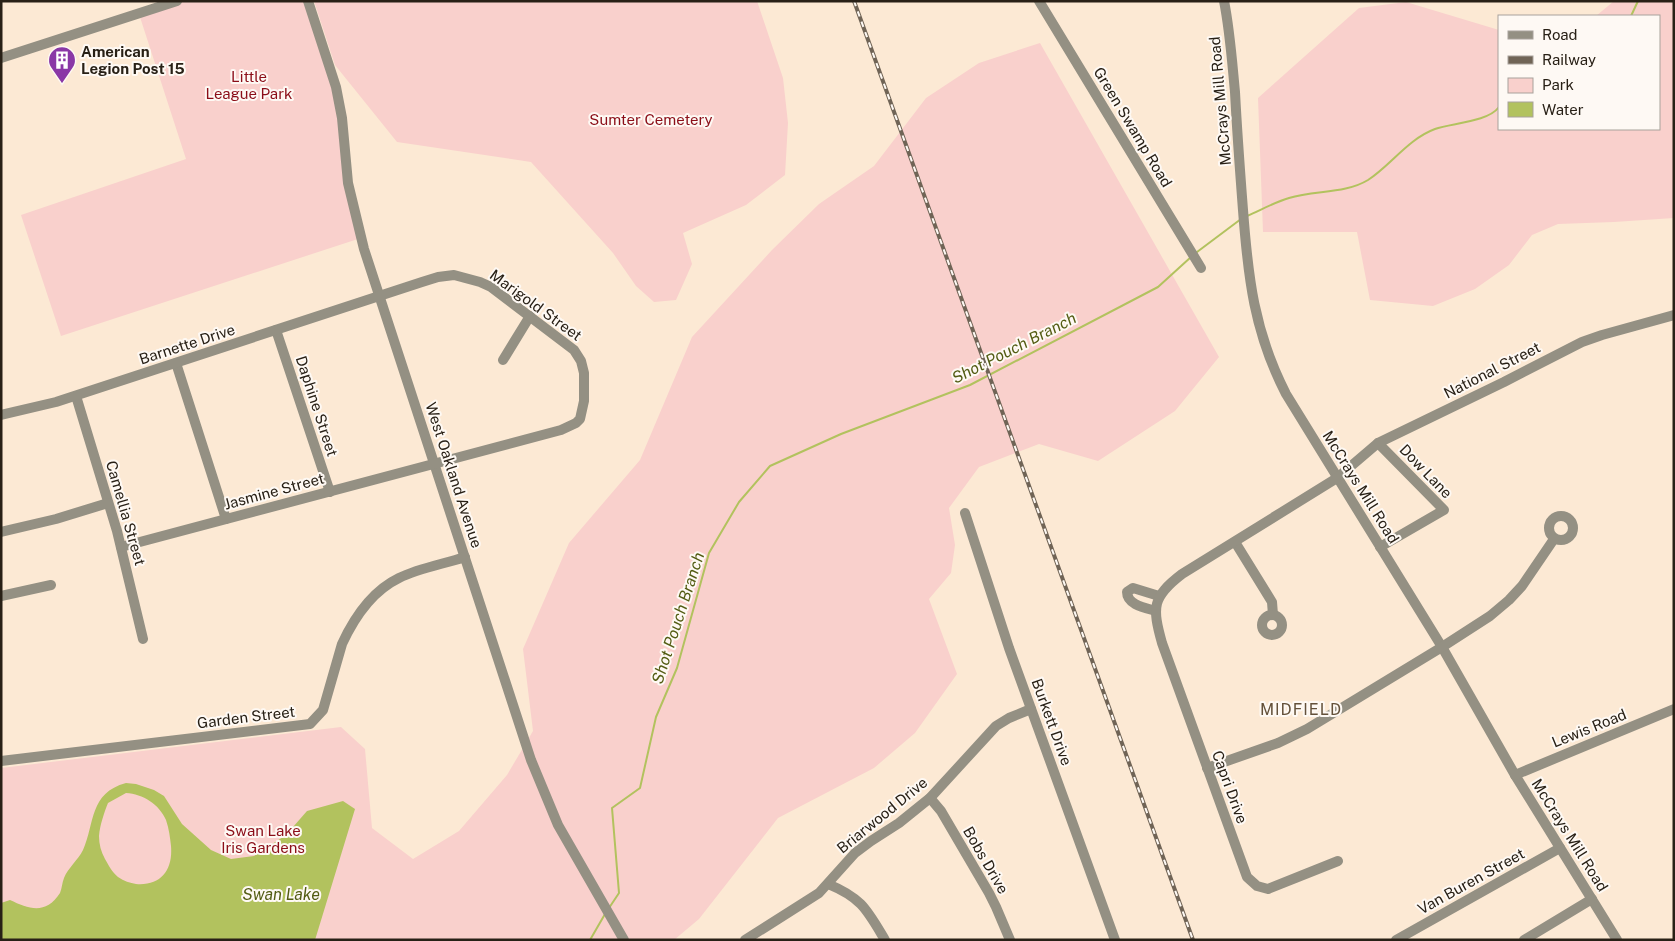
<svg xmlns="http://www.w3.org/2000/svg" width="1675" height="941" font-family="'Public Sans',sans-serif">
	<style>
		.green { fill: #f9d0cc }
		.water { fill: #b2c25e; fill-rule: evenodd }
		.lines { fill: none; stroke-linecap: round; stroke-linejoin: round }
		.stream { stroke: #b2c25e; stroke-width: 2 }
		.minor { stroke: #949083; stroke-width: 10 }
		.rail-casing { stroke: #706456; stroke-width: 4 }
		.rail { stroke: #fef9f4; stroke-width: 2; stroke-dasharray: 5.5; stroke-linecap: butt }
		.labels { text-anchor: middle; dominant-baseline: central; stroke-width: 4; stroke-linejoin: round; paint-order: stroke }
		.poi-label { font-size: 15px; font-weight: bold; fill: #282016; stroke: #fef9f4; text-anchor: start }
		.park-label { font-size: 15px; fill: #8b0e18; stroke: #fef9f4 }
		.street-label { font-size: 15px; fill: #282016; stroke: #fef9f4 }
		.water-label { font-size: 16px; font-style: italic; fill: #535c13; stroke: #fef9f4 }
		.neighbourhood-label { font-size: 16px; letter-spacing: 1px; fill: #64513a; stroke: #fef9f4 }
	</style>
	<rect width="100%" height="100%" fill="#fce9d4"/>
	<g class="green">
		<polygon points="177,1 308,1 328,61 361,238 61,336 21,215 186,159 139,14"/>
		<polygon points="314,1 757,1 783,78 788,123 785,175 746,205 683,233 692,264 676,300 654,302 636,286 613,253 531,162 397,142 335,65"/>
		<polygon points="1614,1 1674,1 1674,218 1614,222 1558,224 1532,235 1509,265 1475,289 1433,306 1370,300 1357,232 1263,232 1258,98 1359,8 1406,2 1499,30 1499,129 1659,129 1659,16 1596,16"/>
		<polygon points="1040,43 1219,357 1175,411 1098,461 1039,444 979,467 949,508 955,545 951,573 929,599 957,674 915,733 874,768 778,818 699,919 674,940 1,940 1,768 341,727 365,749 372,828 413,859 459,831 507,775 533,731 523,649 569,543 640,460 692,337 772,250 819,204 874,166 926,98 979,63"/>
	</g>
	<path class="water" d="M126,783L136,784L154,790L164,796L182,824L211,850L231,859L254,856L286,835L307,811L343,801L355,809L315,940H1V903L10,900C29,909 46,915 60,893C62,888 62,883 64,878C68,868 78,860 83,850C95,823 89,793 126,783ZM126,793C143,794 159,804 166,820C169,829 170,837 171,846C173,870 161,886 136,884C130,883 124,881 118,877C112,872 109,866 105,859C101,852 99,844 99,836C100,825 104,813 108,803Z"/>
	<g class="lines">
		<g class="stream">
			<polyline points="1631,16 1638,1"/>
			<path d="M1247,216C1261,210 1275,202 1289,198C1315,190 1345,194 1368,180C1391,165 1408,139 1435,129C1452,123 1488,122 1499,107"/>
			<polyline points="1197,252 1241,219"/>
			<polyline points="609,908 619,893 612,808 640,788 656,717 677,668 709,553 739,502 770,466 841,434 970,385 1158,287 1191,257"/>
			<polyline points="590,940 605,914"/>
		</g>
		<g class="minor">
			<polyline points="308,1 336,87 342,118 348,183 364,249 531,760 558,825 624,940"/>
			<polyline points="1039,1 1201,268"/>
			<path d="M1224,1C1230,31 1232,61 1235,92C1237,131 1240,171 1243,210C1248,277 1254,332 1286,394L1442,647L1515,775L1617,940"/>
			<polyline points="1,58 177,1"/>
			<polyline points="276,330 330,492"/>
			<polyline points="503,360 530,316"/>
			<polyline points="176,363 226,519"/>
			<polyline points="76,396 117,531 143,639"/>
			<polyline points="1,415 56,402 422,282 438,277 454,275 480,282 491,287 574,350 581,361 584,373 584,401 580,419 576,423 561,430 121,547"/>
			<polyline points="1378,443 1444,510 1380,547"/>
			<polyline points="965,513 1009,648 1115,940"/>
			<circle cx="1561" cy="528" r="12"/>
			<polyline points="1,532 56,519 108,503"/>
			<polyline points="1235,542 1272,602 1273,615"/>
			<polyline points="1,596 51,585"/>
			<path d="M1156,611C1146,608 1127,605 1127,592L1133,588L1159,596"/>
			<circle cx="1272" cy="625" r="10"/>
			<path d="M1,761L310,724L323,710L342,644C354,618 372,591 399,578C419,568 444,564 465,557"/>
			<polyline points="1207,768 1278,743 1307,729 1442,647 1490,616 1509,600 1522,586 1554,539"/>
			<polyline points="1515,775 1674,709"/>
			<polyline points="930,798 941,811 989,893 996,907 1010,940"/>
			<path d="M1338,861L1268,889L1257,886L1247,877L1162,643C1152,607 1152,597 1182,574L1337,478L1378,443L1504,382L1582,342L1602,335L1674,315"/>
			<path d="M828,884C862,898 867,910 885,940"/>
			<polyline points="745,940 819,893 855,853 871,841 899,823 930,798 996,726 1009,718 1031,709"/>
			<polyline points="1396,940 1560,848"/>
			<polyline points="1524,940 1592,899"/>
		</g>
		<g class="rail-casing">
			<polyline id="rail" points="854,1 1193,940"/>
		</g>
		<use href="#rail" class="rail"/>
	</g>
	<defs>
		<g id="building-pin" transform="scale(1.4375)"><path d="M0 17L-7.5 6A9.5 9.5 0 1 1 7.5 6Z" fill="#8a37a6" stroke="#fef9f4"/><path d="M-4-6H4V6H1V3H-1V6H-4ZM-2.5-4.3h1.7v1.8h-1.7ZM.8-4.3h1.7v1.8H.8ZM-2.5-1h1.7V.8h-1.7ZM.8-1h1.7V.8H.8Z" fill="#fff"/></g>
	</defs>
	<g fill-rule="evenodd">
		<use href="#building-pin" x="62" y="60"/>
	</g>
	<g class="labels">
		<g class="poi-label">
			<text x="81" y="51">American<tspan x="81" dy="17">Legion Post 15</tspan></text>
		</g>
		<g class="park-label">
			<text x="249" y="76">Little<tspan x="249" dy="17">League Park</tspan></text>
			<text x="651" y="119">Sumter Cemetery</text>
			<text x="263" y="830">Swan Lake<tspan x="263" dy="17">Iris Gardens</tspan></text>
		</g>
		<g class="street-label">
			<text transform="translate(1220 101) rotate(-95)">McCrays Mill Road</text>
			<text transform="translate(1133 127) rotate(59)">Green Swamp Road</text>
			<text transform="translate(536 305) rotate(36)">Marigold Street</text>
			<text transform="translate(187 344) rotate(-18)">Barnette Drive</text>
			<text transform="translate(1492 370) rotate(-27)">National Street</text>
			<text transform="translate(317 406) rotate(72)">Daphine Street</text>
			<text transform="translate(1426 471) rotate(46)">Dow Lane</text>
			<text transform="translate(454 475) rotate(72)">West Oakland Avenue</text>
			<text transform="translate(1361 487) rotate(58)">McCrays Mill Road</text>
			<text transform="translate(274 491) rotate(-15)">Jasmine Street</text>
			<text transform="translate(126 513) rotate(74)">Camellia Street</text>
			<text transform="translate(246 717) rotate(-7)">Garden Street</text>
			<text transform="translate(1052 722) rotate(70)">Burkett Drive</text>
			<text transform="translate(1589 728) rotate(-22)">Lewis Road</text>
			<text transform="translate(1230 787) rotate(70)">Capri Drive</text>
			<text transform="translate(882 815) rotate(-39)">Briarwood Drive</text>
			<text transform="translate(1570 835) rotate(58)">McCrays Mill Road</text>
			<text transform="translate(986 860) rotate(60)">Bobs Drive</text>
			<text transform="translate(1471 881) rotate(-29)">Van Buren Street</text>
		</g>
		<g class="water-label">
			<text transform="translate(1014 348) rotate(-27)">Shot Pouch Branch</text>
			<text transform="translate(678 618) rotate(-72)">Shot Pouch Branch</text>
			<text x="281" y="894">Swan Lake</text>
		</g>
		<g class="neighbourhood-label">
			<text x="1301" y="709">MIDFIELD</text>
		</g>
	</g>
	<rect width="1675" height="941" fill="none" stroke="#282016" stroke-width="5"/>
	<rect x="1498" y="15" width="162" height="115" fill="#fef9f4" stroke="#a8a29b"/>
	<rect x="1508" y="31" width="25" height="8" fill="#949083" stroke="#a8a29b"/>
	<text x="1542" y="40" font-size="15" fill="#282016">Road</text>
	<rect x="1508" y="56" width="25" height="8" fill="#706456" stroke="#a8a29b"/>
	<text x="1542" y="65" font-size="15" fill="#282016">Railway</text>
	<rect x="1508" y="78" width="25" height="15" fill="#f9d0cc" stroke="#a8a29b"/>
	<text x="1542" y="90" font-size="15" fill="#282016">Park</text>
	<rect x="1508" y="102" width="25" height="15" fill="#b2c25e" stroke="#a8a29b"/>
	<text x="1542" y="115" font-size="15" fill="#282016">Water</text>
</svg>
